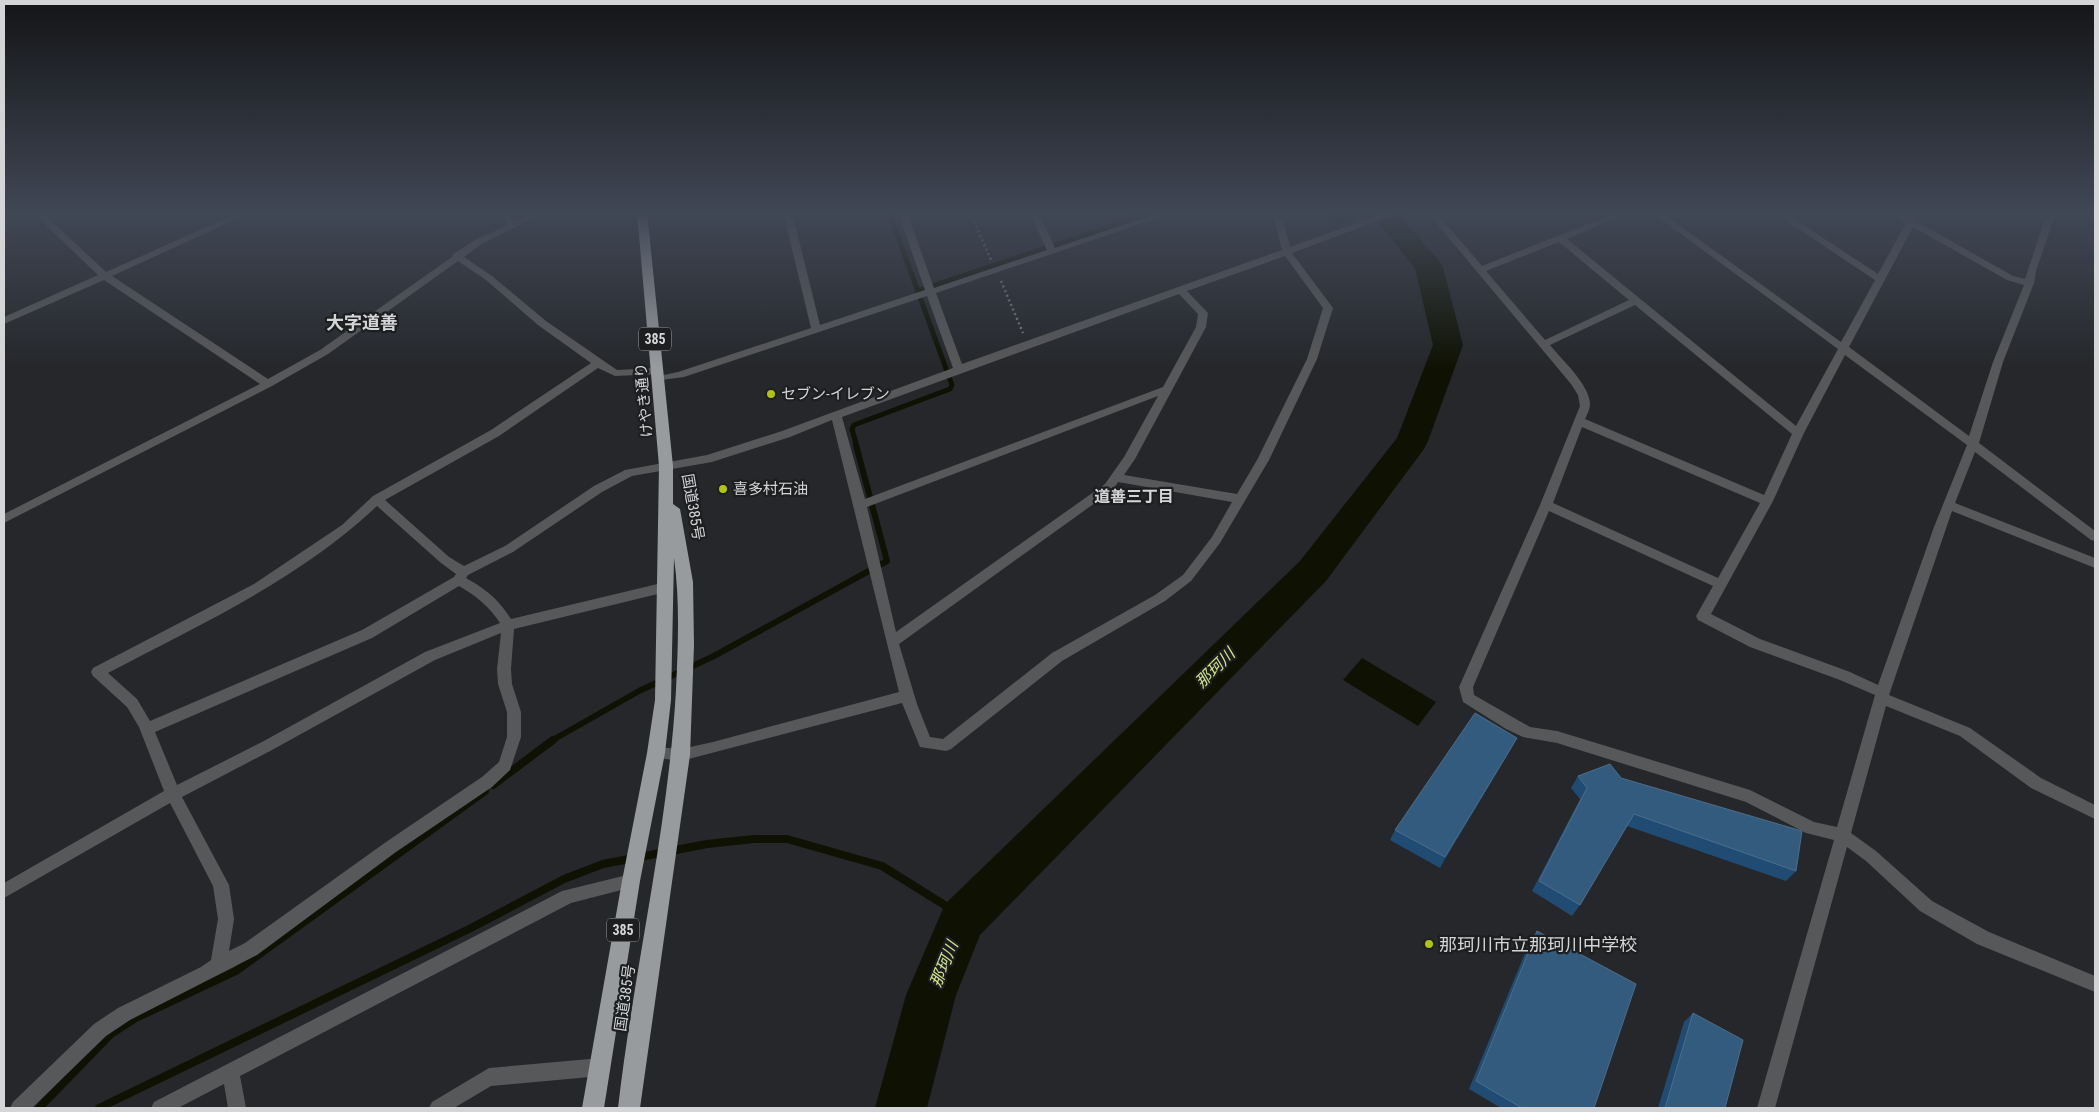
<svg xmlns="http://www.w3.org/2000/svg" width="2099" height="1112" font-family="'Roboto Condensed','Noto Sans JP',sans-serif">
	<style>
		.water { fill: #0f1202 }
		.lines { fill: none; stroke-linecap: round; stroke-linejoin: round }
		.stream-far2 { stroke: #0f1202; stroke-width: 5 }
		.stream-far1 { stroke: #0f1202; stroke-width: 6 }
		.stream { stroke: #0f1202; stroke-width: 8 }
		.river { fill: #0f1202; fill-rule: evenodd }
		.path { stroke: #797a7d; stroke-width: 2.5; stroke-dasharray: 2 3; stroke-linecap: butt }
		.minor { fill: #575859; fill-rule: evenodd }
		.highway { fill: #989b9e; fill-rule: evenodd }
		.wall { fill: #204c73 }
		.shaded-wall { fill: #1a3752 }
		.building { fill: #335b7e; stroke: #4c6e8c }
		.poi-dot { fill: #aec50a; stroke: #1c1e20; stroke-width: 2 }
		.labels { text-anchor: middle; dominant-baseline: central; stroke-width: 4.5; stroke-linejoin: round; paint-order: stroke }
		.shield { fill: #1c1e20; stroke: #9d9ea0; stroke-width: 1 }
		.shield-label { font-size: 14px; font-weight: bold; fill: #d4d5d7 }
		.poi-label { font-size: 15px; fill: #d4d5d7; stroke: #1c1e20; text-anchor: start }
		.street-label { font-size: 15px; fill: #d4d5d7; stroke: #1c1e20 }
		.neighbourhood-label { font-size: 16px; font-weight: bold; fill: #d4d5d7; stroke: #1c1e20 }
		.water-label { font-size: 16px; font-style: italic; fill: #d4e68a; stroke: #1c1e20 }
		.quarter-label { font-size: 18px; font-weight: bold; fill: #d4d5d7; stroke: #1c1e20 }
		.near-poi-label { font-size: 18px; fill: #d4d5d7; stroke: #1c1e20; text-anchor: start }
	</style>
	<rect width="100%" height="100%" fill="#25272a"/>
	<g class="water">
		<polygon points="1328,212 1372,212 1338,225"/>
		<polygon points="1362,658 1436,702 1418,726 1343,680"/>
	</g>
	<g class="lines">
		<g class="stream-far2">
			<polyline points="917,291 1154,212"/>
			<polyline points="857,447 852,429 854,425 950,389 952,385 889,212"/>
		</g>
		<polyline class="stream-far1" points="551,741 639,691 714,656 887,561 856,445"/>
		<g class="stream">
			<polyline points="493,785 553,740"/>
			<polyline points="39,1108 111,1034 136,1018 236,971 485,791"/>
			<polyline points="99,1108 471,928 564,879 603,864 707,844 754,839 787,839 882,866 943,904 962,920"/>
		</g>
		<polygon class="river" points="1370,212 1397,212 1439,261 1443,267 1463,345 1428,441 1424,449 1326,581 980,935 956,995 927,1108 875,1108 906,995 945,904 1300,561 1397,438 1433,345 1415,268"/>
		<g class="path">
			<polyline points="970,212 991,260"/>
			<polyline points="1001,281 1023,333"/>
		</g>
		<g class="minor">
			<path d="M32,212H42L106,272L240,212H252L112,276L268,379L320,350L452,257L453,254L477,239L508,225L497,212H506L515,221L534,212H546L483,243L464,257L492,276L546,321L617,370L658,368L663,371L658,374L615,376L598,368L499,436L385,500L449,557L464,566L505,546L594,486L625,470L707,455L782,431L953,368L927,296L684,377L654,381L653,379L654,377L678,372L811,328L783,212H792L820,325L925,290L898,212H907L934,288L1047,250L1029,212H1038L1055,248L1162,212H1176L936,293L962,364L1282,250L1272,212H1281L1290,247L1387,212H1401L1292,253L1333,308L1317,359L1269,460L1220,543L1191,581L1165,601L1062,661L951,749L946,751L920,747L902,703L681,761L651,757L649,753L651,749L656,747L681,749L713,742L899,692L832,420L790,437L712,462L632,476L602,492L513,552L468,575L466,578C487,590 498,599 511,619L666,582L671,584L672,587L671,590L666,592L514,629L511,669L512,684L521,712V737L510,770L492,787L396,852L257,955L130,1020L106,1036L32,1108H10L13,1102L94,1024L118,1008L201,967L211,960L218,919L213,886L170,803L4,898V883L164,791L139,727L127,707L93,676L91,672L93,668L254,584L342,525L373,496L491,430L591,363L538,325L486,280L458,261L328,354L272,386L4,523V514L260,384L104,280L4,324V317L98,275ZM1285,256L1323,308L1307,359L1257,460L1237,494L1124,475L1135,459L1206,327L1208,313L1187,291ZM1179,294L1198,314L1196,327L1163,387L865,499L842,417ZM1158,396L1124,457L1105,484L896,632L867,507ZM1118,482L1232,502L1212,537L1183,575L1155,595L1052,653L943,739L930,737L917,704L899,644L1113,490ZM377,506L441,563L456,574L454,577L362,630L150,721L137,699L108,673C201,624 300,579 377,506ZM459,586C476,596 489,606 500,623L425,652L262,742L177,785L155,732L372,638ZM501,633L497,669L498,684L507,712V737L499,762L482,777L386,842L245,943L229,951L234,919L229,885L182,797L272,750L435,660Z"/>
			<path d="M1427,212H1436L1482,266L1618,212H1631L1567,239L1796,426L1838,349L1651,212H1661L1841,342L1875,280L1773,212H1784L1878,274L1906,223L1889,212H1900L1909,217L1911,212H1920L1916,221L2013,276L2025,279L2047,212H2056L2036,271L2034,283L2003,362L1979,443L2095,531V541L2091,540L1975,452L1955,503L2095,558V568L1952,511L1889,695L1970,728L2041,778L2095,805V819L2031,788L1960,736L1886,706L1851,833L1876,851L1932,901L1989,932L2095,976V992L1977,944L1920,911L1866,861L1847,847L1775,1108H1757L1834,840L1806,833L1746,802L1557,743L1523,737L1506,729L1463,702L1459,687L1540,505L1580,406L1578,395L1571,384ZM1913,227L2007,280L2024,285L1993,362L1969,436L1849,347ZM1559,242L1629,300L1545,340L1486,271ZM1635,305L1792,434L1764,495L1585,419C1587,415 1590,409 1590,404C1590,385 1562,360 1550,345ZM1845,355L1967,445L1934,527L1878,685L1850,672L1760,639L1711,614L1773,501L1804,433ZM1582,427L1760,503L1718,578L1553,503ZM1549,511L1713,586L1696,616L1698,620L1750,647L1840,680L1875,695L1837,827L1814,822L1750,790L1557,731L1530,727L1474,695L1473,687Z"/>
			<polygon points="631,874 637,876 639,881 637,886 571,903 240,1076 246,1108 228,1108 224,1084 178,1108 151,1108 154,1102 562,891"/>
			<polygon points="601,1058 607,1061 610,1067 607,1073 601,1076 491,1086 454,1108 429,1108 432,1102 489,1068"/>
		</g>
		<path class="highway" d="M637,212H647L673,466V504L680,509L693,582L694,645L690,755L640,1108H618C634,968 668,830 676,690C678,646 680,601 674,558L671,700L665,753L640,881L604,1108H582L622,881L647,753L655,700L659,466Z"/>
	</g>
	<g class="wall">
		<polygon points="1511,749 1440,868 1390,840 1395,830"/>
		<polygon points="1578,776 1621,778 1796,871 1786,881 1627,826 1580,905 1572,916 1532,891 1580,799 1571,788"/>
		<polygon points="1537,931 1594,1108 1501,1108 1469,1089 1530,941"/>
		<polygon points="1693,1013 1725,1108 1658,1108 1684,1022"/>
	</g>
	<polygon class="shaded-wall" points="1517,738 1511,749 1440,868 1445,857"/>
	<g class="building">
		<polygon points="1475,713 1517,738 1445,857 1395,830"/>
		<polygon points="1610,764 1621,778 1802,831 1796,871 1634,814 1580,905 1539,881 1587,788 1578,776"/>
		<polygon points="1537,931 1636,984 1594,1108 1522,1108 1476,1081"/>
		<polygon points="1693,1013 1743,1040 1725,1108 1665,1108"/>
	</g>
	<linearGradient id="sky" x2="0" y2="1"><stop stop-color="#141517"/><stop offset="0.58" stop-color="#404755"/><stop offset="1" stop-color="#404755" stop-opacity="0"/></linearGradient>
	<rect width="2099" height="368" fill="url(#sky)"/>
	<g class="poi-dot">
		<circle cx="771" cy="394" r="5"/>
		<circle cx="723" cy="489" r="5"/>
		<circle cx="1429" cy="944" r="5"/>
	</g>
	<g class="labels">
		<g class="shield">
			<rect x="639" y="327.5" width="32" height="23" rx="4"/>
			<rect x="607" y="918.5" width="32" height="23" rx="4"/>
		</g>
		<g class="shield-label">
			<text x="655" y="339">385</text>
			<text x="623" y="930">385</text>
		</g>
		<g class="poi-label">
			<text x="781" y="394">セブン-イレブン</text>
			<text x="733" y="489">喜多村石油</text>
		</g>
		<g class="street-label">
			<text transform="translate(644 400) rotate(-95)">けやき通り</text>
			<text transform="translate(693 507) rotate(80)">国道385号</text>
			<text transform="translate(625 998) rotate(-82)">国道385号</text>
		</g>
		<g class="neighbourhood-label">
			<text x="1134" y="496">道善三丁目</text>
		</g>
		<g class="water-label">
			<text transform="translate(1215 668) rotate(-45)">那珂川</text>
			<text transform="translate(944 964) rotate(-68)">那珂川</text>
		</g>
		<g class="quarter-label">
			<text x="362" y="322">大字道善</text>
		</g>
		<g class="near-poi-label">
			<text x="1439" y="944">那珂川市立那珂川中学校</text>
		</g>
	</g>
	<rect width="2099" height="1112" fill="none" stroke="#d4d5d7" stroke-width="10"/>
</svg>
